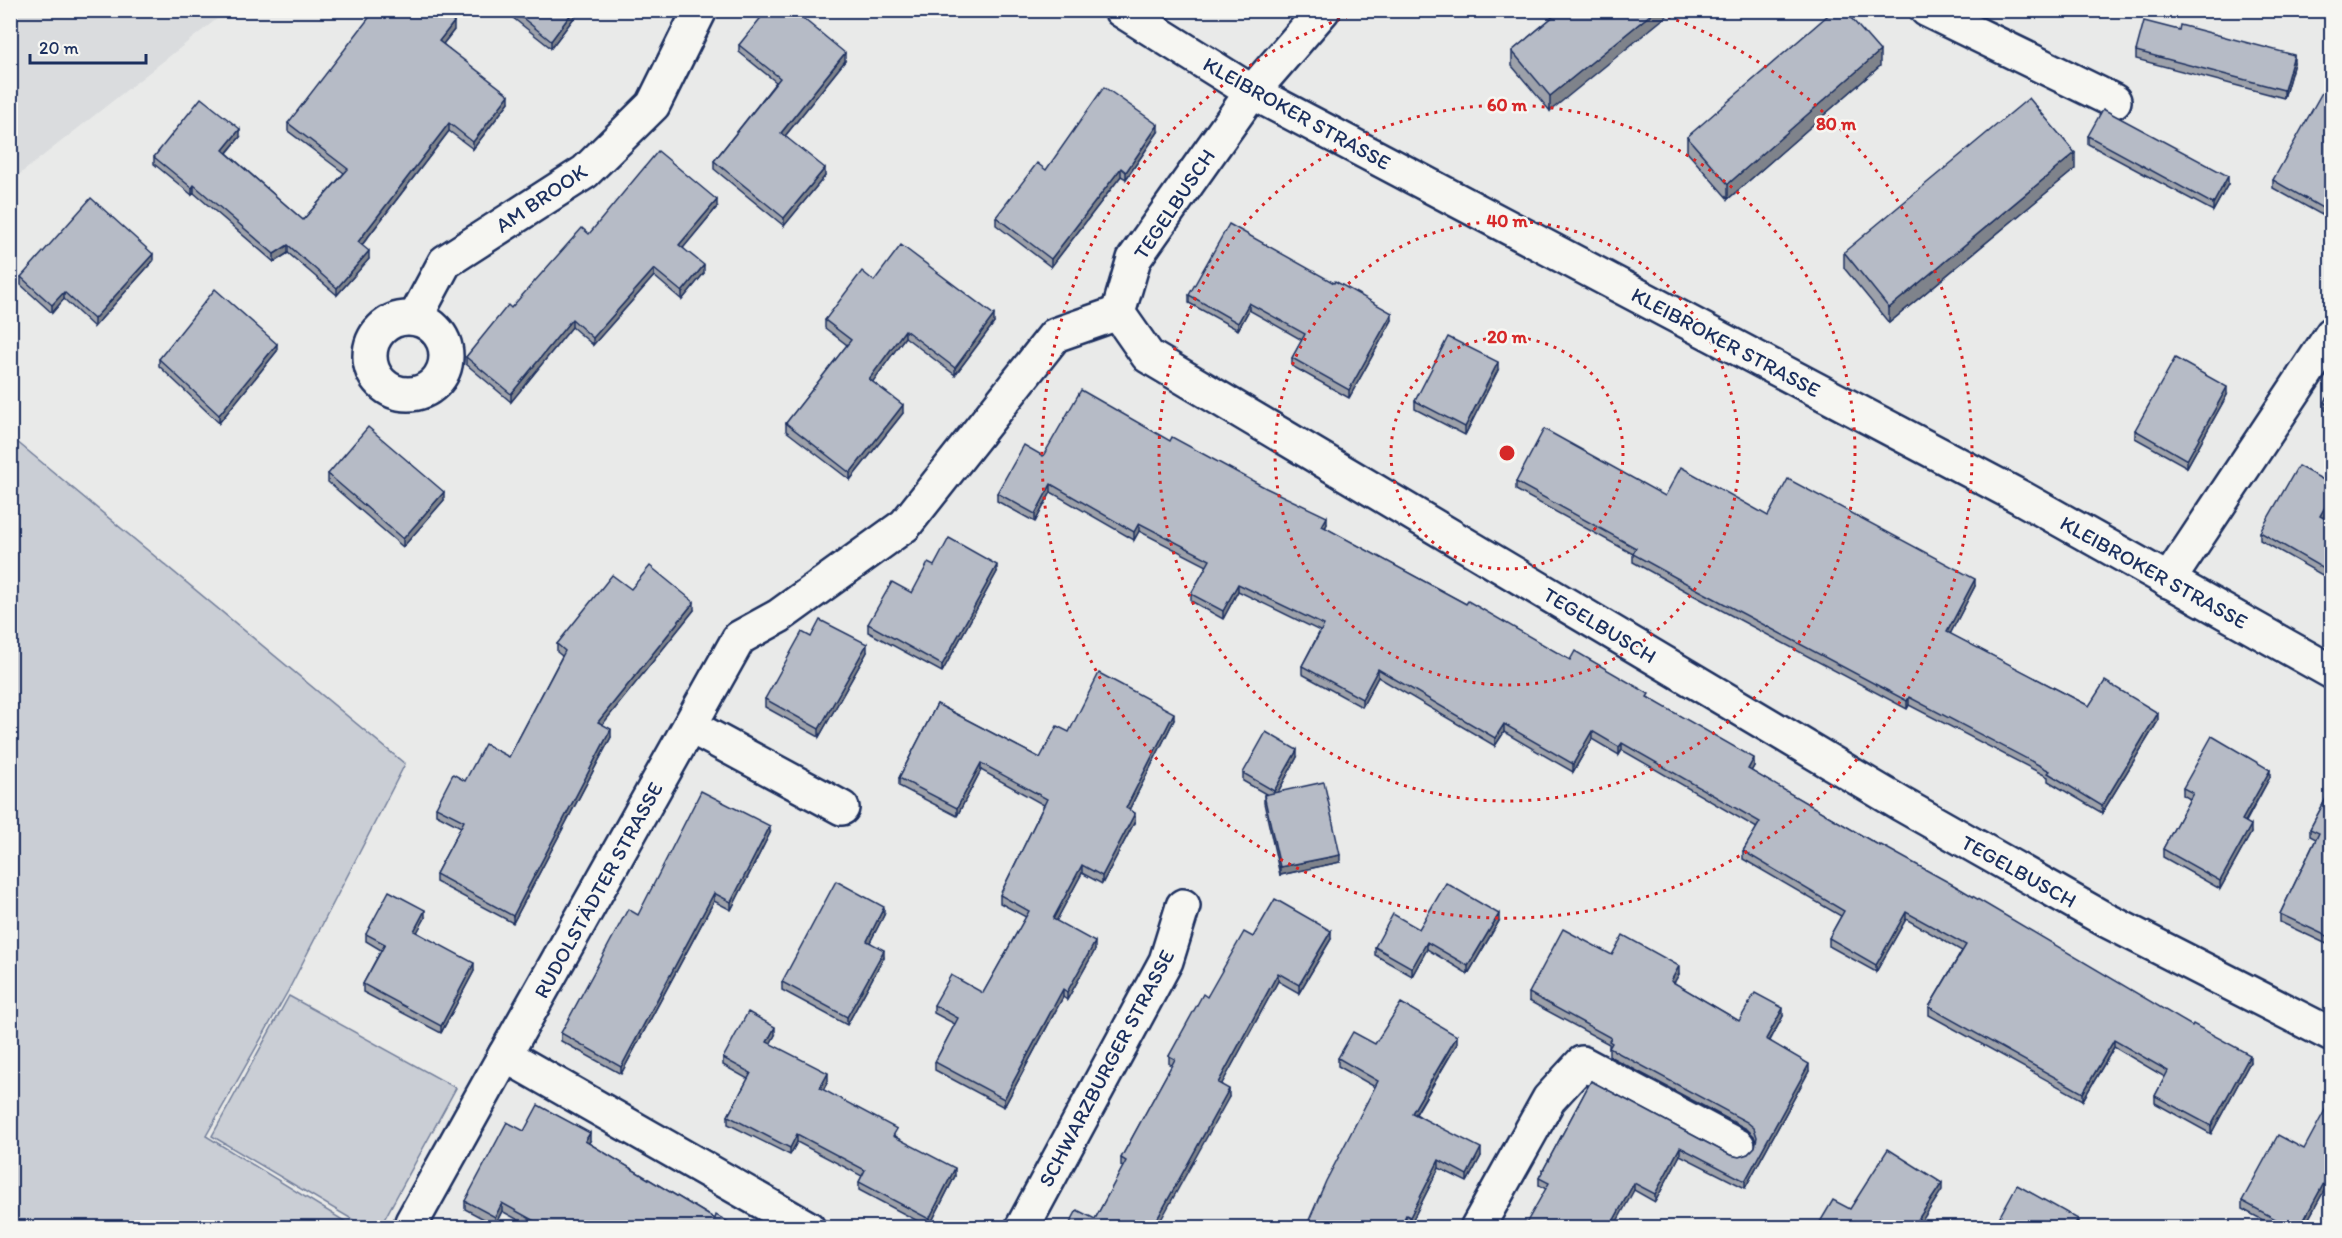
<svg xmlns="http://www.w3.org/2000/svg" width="2342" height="1238" font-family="Itim,sans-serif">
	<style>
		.built { fill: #dadcde }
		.green { fill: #caced5; stroke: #727e9a; stroke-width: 1.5 }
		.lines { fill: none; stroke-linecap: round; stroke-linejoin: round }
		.minor-casing { stroke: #1b2f5e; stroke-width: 38 }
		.tertiary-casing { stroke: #1b2f5e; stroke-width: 38 }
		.minor { stroke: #f6f6f2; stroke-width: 33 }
		.tertiary { stroke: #f6f6f2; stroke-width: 33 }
		.wall { fill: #9da1aa; stroke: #1b2f5e; stroke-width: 1.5 }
		.shaded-wall { fill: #7f838b; stroke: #1b2f5e; stroke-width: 1.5 }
		.building { fill: #b6bbc6; stroke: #1b2f5e; stroke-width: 1.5 }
		.ring { fill: none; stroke: #d62828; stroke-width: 3; stroke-dasharray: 3 6 }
		.labels { text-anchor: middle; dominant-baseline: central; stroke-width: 5; stroke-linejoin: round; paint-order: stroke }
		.street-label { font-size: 21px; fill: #1b2f5e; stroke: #f6f6f2 }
		.centre { fill: #d62828; stroke: #f6f6f2; stroke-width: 3 }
		.ring-label { font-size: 18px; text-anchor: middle; font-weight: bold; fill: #d62828; stroke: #f6f6f2; stroke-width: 5; stroke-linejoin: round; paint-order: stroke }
	</style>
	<rect width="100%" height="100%" fill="#e9eae9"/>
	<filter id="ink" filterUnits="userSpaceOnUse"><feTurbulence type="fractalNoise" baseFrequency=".0167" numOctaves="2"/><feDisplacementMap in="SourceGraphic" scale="12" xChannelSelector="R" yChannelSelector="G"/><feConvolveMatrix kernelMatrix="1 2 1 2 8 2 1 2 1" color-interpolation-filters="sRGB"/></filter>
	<g filter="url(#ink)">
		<polygon class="built" points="11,10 227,10 227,11 11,181"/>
		<g class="green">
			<polygon points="10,436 405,764 288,991 206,1136 354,1227 11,1227"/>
			<polygon points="289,996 456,1088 380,1227 365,1227 212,1136"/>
		</g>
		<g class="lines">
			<g class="minor-casing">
				<g id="minor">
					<polyline points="1323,10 1252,92 1134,259 1118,313 1148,356 1901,804 2106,920 2332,1035"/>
					<polyline points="1927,10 2114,101"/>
					<polyline points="415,318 445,262 585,172 653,105 700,10"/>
					<circle cx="408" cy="356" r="38"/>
					<polyline points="2168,581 2332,334"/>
					<polyline points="690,726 842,808"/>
					<polyline points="412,1222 505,1055"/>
					<polyline points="808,1228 505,1055 739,638 779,616 905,525 1055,335 1118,313"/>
					<polyline points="1022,1228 1166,961 1183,906"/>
					<polyline points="1477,1228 1549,1099 1582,1063 1738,1146"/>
				</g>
			</g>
			<g class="tertiary-casing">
				<polyline id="tertiary" points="1121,10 1252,92 2020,497 2332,672"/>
			</g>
			<use href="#minor" class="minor"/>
			<use href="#tertiary" class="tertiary"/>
		</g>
		<g class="wall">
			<polygon points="503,10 580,10 551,48"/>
			<polygon points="1561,10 1550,111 1512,66 1512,51"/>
			<polygon points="454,30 443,44 509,102 473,149 449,131 362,245 369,259 337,295 288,253 274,262 194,193 192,195 154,164 154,157 240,137 227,153 303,220 344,173 288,131 288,123"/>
			<polygon points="739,45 845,61 785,136 825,176 784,226 714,169 714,161 776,82 739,52"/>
			<polygon points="2136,51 2294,63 2284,98 2136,59"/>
			<polygon points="1880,66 1728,199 1687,152 1687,137"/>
			<polygon points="2331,93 2331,220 2273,188 2273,180"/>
			<polygon points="1158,132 1126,179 1121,176 1051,267 996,225 996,217 1046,170"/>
			<polygon points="2088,136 2228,184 2213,211 2088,144"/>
			<polygon points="2075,169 1889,323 1844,268 1844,252"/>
			<polygon points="717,207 683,248 704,273 682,300 654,276 593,345 572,327 511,402 466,364 466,357 511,308 589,234"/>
			<polygon points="153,261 94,327 64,299 52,313 21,285 21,277"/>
			<polygon points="874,281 994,323 955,375 905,337 872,382 903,413 850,480 786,431 786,423 847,345 825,328 825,320"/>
			<polygon points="1189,295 1392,320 1349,398 1292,366 1292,358 1302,340 1249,310 1238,330 1189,303"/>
			<polygon points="277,351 219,423 159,366 159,359"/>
			<polygon points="1498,370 1465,435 1415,409 1415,401"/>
			<polygon points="2331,392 2331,413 2325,410 2325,402"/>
			<polygon points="2227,395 2187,467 2135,438 2135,430"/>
			<polygon points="1170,441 1327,524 1325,528 1570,660 1649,698 1754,766 1751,771 2250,1062 2211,1134 2155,1103 2155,1096 2165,1077 2114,1047 2083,1100 1929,1015 1929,1007 1962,951 1906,919 1876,972 1829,946 1829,938 1841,916 1743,859 1743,851 1757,828 1622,750 1619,755 1592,739 1573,772 1504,732 1495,746 1378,677 1362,707 1302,674 1302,666 1320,631 1238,591 1223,619 1191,601 1191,594 1207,566 1139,531 1134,540 1051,492 1035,522 997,501 997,493 1043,456"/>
			<polygon points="328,474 444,500 403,547 328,482"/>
			<polygon points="1516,482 1665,496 1768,516 1975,586 1950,634 2089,706 2158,721 2102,813 2048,781 2048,777 1909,705 1907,709 1693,595 1633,562 1633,554 1516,490"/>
			<polygon points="2324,518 2331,522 2331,580 2260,540 2260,532"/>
			<polygon points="997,572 942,672 868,632 868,624 912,593"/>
			<polygon points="631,589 694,610 602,724 611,737 513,923 436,882 436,874 461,827 436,814 436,807 465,781 509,757 562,656 557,652 557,644"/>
			<polygon points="811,637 867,652 819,737 765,707 765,699"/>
			<polygon points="937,704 1040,758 1069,732 1174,720 1129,810 1135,821 1102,884 1082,873 1056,921 1095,950 1067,1000 1063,997 1004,1107 935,1070 935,1062 955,1024 934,1013 934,1005 983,993 1026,917 1000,903 1000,895 1044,805 981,770 957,816 899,786 899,778"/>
			<polygon points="1297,757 1278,792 1340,862 1280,875 1264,803 1264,795 1266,794 1243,781 1243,773"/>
			<polygon points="2270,777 2246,822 2251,833 2220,889 2163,857 2163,849 2190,799 2183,795 2183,788"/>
			<polygon points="2331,789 2331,946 2280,922 2280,914 2316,839 2310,836 2310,829"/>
			<polygon points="770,833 731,910 714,901 621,1074 561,1041 561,1033 638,915"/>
			<polygon points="884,915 870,942 884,957 847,1025 782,990 782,982"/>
			<polygon points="425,918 417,932 474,971 441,1033 363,992 363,984 381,950 366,941 366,934"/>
			<polygon points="1499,921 1468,974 1427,949 1412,976 1375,955 1375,947 1419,929"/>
			<polygon points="1253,937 1331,939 1299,993 1278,981 1221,1085 1229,1097 1095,1219 1123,1167 1121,1166 1121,1158 1172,1065 1169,1064 1169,1056 1207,997"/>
			<polygon points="1612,955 1679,974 1674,983 1739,1021 1783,1016 1770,1041 1809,1071 1745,1188 1680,1155 1655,1202 1634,1190 1546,1189 1539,1185 1539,1178 1591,1081 1730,1155 1739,1157 1748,1154 1755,1147 1756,1142 1754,1136 1747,1129 1609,1056 1609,1044 1529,1001 1529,993"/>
			<polygon points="775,1035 770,1044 828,1081 823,1090 897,1137 897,1138 955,1176 929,1227 859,1190 859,1182 862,1176 797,1142 790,1155 728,1124 728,1116 748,1079 723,1065 723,1058"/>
			<polygon points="1375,1044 1457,1044 1416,1114 1481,1156 1467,1182 1439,1168 1410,1225 1406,1223 1375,1087 1338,1066 1338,1058"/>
			<polygon points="524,1131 590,1141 588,1143 715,1219 738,1227 531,1227 502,1211 495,1225 465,1209 465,1201"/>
			<polygon points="2331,1178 2304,1227 2276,1227 2242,1209 2242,1201"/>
		</g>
		<g class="shaded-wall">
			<polygon points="574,10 580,10 551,48 551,41"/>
			<polygon points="1656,10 1674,10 1550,111 1550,96"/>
			<polygon points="454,22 454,30 439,49 439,41"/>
			<polygon points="1880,51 1880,66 1728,199 1728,184"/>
			<polygon points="845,53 845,61 781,141 781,133"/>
			<polygon points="2294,55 2294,63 2284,98 2284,90"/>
			<polygon points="509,95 509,102 473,149 473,142"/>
			<polygon points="449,123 449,131 358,250 358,242"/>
			<polygon points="1158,125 1158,132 1126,179 1126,172"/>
			<polygon points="240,129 240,137 223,157 223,150"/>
			<polygon points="2075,153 2075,169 1889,323 1889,308"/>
			<polygon points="825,168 825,176 784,226 784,218"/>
			<polygon points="1121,168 1121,176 1051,267 1051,259"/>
			<polygon points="2228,176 2228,184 2213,211 2213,204"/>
			<polygon points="194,185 194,193 192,195 192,188"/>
			<polygon points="717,200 717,207 679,253 679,245"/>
			<polygon points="288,245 288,253 274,262 274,254"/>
			<polygon points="369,251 369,259 337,295 337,288"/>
			<polygon points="153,254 153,261 94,327 94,319"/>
			<polygon points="704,265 704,273 682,300 682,292"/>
			<polygon points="654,269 654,276 593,345 593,338"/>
			<polygon points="64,292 64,299 52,313 52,305"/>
			<polygon points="1249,303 1249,310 1238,330 1238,323"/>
			<polygon points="1392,313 1392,320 1349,398 1349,390"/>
			<polygon points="994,315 994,323 955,375 955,368"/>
			<polygon points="572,319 572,327 511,402 511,394"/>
			<polygon points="905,330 905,337 869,387 869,379"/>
			<polygon points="277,344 277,351 219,423 219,415"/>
			<polygon points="1498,362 1498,370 1465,435 1465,427"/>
			<polygon points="2227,387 2227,395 2187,467 2187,460"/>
			<polygon points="903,405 903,413 850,480 850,473"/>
			<polygon points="1051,484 1051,492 1035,522 1035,514"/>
			<polygon points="444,492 444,500 403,547 403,539"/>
			<polygon points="2331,496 2331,504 2320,524 2320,516"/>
			<polygon points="1327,517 1327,524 1322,534 1322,526"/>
			<polygon points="1139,523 1139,531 1134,540 1134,532"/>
			<polygon points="997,565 997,572 942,672 942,665"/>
			<polygon points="1975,579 1975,586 1947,640 1947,632"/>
			<polygon points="1238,584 1238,591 1223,619 1223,611"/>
			<polygon points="694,602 694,610 598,730 598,722"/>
			<polygon points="867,644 867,652 819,737 819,729"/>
			<polygon points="1378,669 1378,677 1362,707 1362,699"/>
			<polygon points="1909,697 1909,705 1907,709 1907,701"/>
			<polygon points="1174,713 1174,720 1126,816 1126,808"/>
			<polygon points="2158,713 2158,721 2102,813 2102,806"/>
			<polygon points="1504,724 1504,732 1495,746 1495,738"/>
			<polygon points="611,729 611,737 513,923 513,916"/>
			<polygon points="1592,731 1592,739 1573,772 1573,764"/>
			<polygon points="1622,743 1622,750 1619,755 1619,747"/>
			<polygon points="1297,750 1297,757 1274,799 1274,791"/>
			<polygon points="1754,758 1754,766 1748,777 1748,769"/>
			<polygon points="981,763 981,770 957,816 957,808"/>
			<polygon points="2270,770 2270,777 2242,827 2242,820"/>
			<polygon points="1135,813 1135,821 1102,884 1102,876"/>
			<polygon points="2251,825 2251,833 2220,889 2220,881"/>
			<polygon points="770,826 770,833 731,910 731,902"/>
			<polygon points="1340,855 1340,862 1280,875 1280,867"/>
			<polygon points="1082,865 1082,873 1053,927 1053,919"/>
			<polygon points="714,893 714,901 621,1074 621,1067"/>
			<polygon points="884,907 884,915 867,948 867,941"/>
			<polygon points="425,910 425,918 414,938 414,931"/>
			<polygon points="1906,912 1906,919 1876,972 1876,965"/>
			<polygon points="1499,914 1499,921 1468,974 1468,966"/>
			<polygon points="1331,931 1331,939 1299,993 1299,985"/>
			<polygon points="1095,942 1095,950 1067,1000 1067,992"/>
			<polygon points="1427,942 1427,949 1412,976 1412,968"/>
			<polygon points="884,950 884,957 847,1025 847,1017"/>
			<polygon points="474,963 474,971 441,1033 441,1026"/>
			<polygon points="1679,966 1679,974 1671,988 1671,981"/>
			<polygon points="1278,973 1278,981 1218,1091 1218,1083"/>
			<polygon points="1063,989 1063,997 1004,1107 1004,1099"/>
			<polygon points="1783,1008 1783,1016 1766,1047 1766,1039"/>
			<polygon points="775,1027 775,1035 767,1050 767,1042"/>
			<polygon points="1457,1036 1457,1044 1412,1120 1412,1113"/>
			<polygon points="2114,1040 2114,1047 2083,1100 2083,1093"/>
			<polygon points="2250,1055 2250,1062 2211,1134 2211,1126"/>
			<polygon points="1809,1064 1809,1071 1745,1188 1745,1181"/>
			<polygon points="828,1073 828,1081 820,1096 820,1088"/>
			<polygon points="1229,1089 1229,1097 1157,1227 1155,1223"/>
			<polygon points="590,1133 590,1141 585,1149 585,1141"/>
			<polygon points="797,1134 797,1142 790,1155 790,1148"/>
			<polygon points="1680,1147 1680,1155 1655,1202 1655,1194"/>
			<polygon points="1481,1148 1481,1156 1467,1182 1467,1175"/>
			<polygon points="1439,1160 1439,1168 1410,1225 1410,1217"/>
			<polygon points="955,1168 955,1176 929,1227 929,1219"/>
			<polygon points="2331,1170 2331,1178 2304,1227 2300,1227"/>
			<polygon points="1634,1183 1634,1190 1614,1227 1610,1227"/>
			<polygon points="1942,1183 1942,1190 1918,1227 1913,1227"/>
			<polygon points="502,1203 502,1211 495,1225 495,1217"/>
			<polygon points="1406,1215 1406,1223 1404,1227 1400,1227"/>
			<polygon points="2078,1219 2078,1227 2073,1227"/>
		</g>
		<g class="building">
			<polygon points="375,10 439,10 454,22 439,41 509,95 473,142 449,123 358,242 369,251 337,288 288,245 274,254 194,185 192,188 154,157 201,98 240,129 223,150 303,220 348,169 288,123"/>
			<polygon points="513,10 574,10 551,41"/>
			<polygon points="767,10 793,10 845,53 781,133 825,168 784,218 714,161 780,78 739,45"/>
			<polygon points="1561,10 1656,10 1550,96 1512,51"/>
			<polygon points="1834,10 1844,10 1880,51 1728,184 1687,137"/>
			<polygon points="2144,21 2179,30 2180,25 2294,55 2284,90 2136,51"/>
			<polygon points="1104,87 1158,125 1126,172 1121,168 1051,259 996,217 1037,163 1046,170"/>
			<polygon points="2324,89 2331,93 2331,213 2273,180"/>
			<polygon points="2029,98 2075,153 1889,308 1844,252"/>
			<polygon points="2103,109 2228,176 2213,204 2088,136"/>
			<polygon points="658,151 717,200 679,245 704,265 682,292 654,269 593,338 572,319 511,394 466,357 508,305 511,308 582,228 589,234"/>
			<polygon points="91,198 153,254 94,319 64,292 52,305 21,277"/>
			<polygon points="1229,224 1334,283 1335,281 1392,313 1349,390 1292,358 1305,334 1249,303 1238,323 1189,295"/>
			<polygon points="901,245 994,315 955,368 905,330 869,379 903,405 850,473 786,423 851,340 825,320 862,271 874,281"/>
			<polygon points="215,289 277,344 219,415 159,359"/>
			<polygon points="1448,337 1498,362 1465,427 1415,401"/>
			<polygon points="2175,358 2227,387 2187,460 2135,430"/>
			<polygon points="1081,390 1170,441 1172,437 1266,488 1327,517 1322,526 1466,604 1468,601 1570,660 1575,651 1649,694 1647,697 1754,758 1748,769 1880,846 1881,845 1957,887 2192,1026 2193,1024 2250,1055 2211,1126 2155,1096 2168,1071 2114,1040 2083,1093 1929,1007 1966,945 1906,912 1876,965 1829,938 1844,911 1743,851 1760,822 1622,743 1619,747 1592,731 1573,764 1504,724 1495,738 1378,669 1362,699 1302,666 1324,625 1238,584 1223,611 1191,594 1210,560 1139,523 1134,532 1051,484 1035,514 997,493 1024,445 1043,456"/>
			<polygon points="2331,392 2331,406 2325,402"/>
			<polygon points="368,427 444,492 403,539 328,474"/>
			<polygon points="1544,429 1665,496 1681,467 1768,516 1788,479 1975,579 1947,632 2089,706 2105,681 2158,713 2102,806 2048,773 2050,771 1909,697 1907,701 1693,587 1633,554 1636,548 1516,482"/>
			<polygon points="2298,466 2331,484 2331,496 2320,516 2331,522 2331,573 2260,532"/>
			<polygon points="949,538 997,565 942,665 868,624 892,582 912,593 928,563 934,566"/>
			<polygon points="650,566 694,602 598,722 611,729 513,916 436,874 464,821 436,807 453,774 465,781 485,744 509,757 565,651 557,644 612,575 631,589"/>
			<polygon points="820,620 867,644 819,729 765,699 802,632 811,637"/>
			<polygon points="1099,673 1174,713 1126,808 1135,813 1102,876 1082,865 1053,919 1095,942 1067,992 1063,989 1004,1099 935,1062 958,1018 934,1005 951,975 983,993 1029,911 1000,895 1047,799 981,763 957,808 899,778 937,704 1040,758 1057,726 1069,732"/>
			<polygon points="1266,732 1297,750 1274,791 1243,773"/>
			<polygon points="2212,736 2270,770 2242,820 2251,825 2220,881 2163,849 2193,793 2183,788"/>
			<polygon points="1324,782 1340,855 1280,867 1264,795"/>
			<polygon points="2331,789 2331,938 2280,914 2319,833 2310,829"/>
			<polygon points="701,791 770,826 731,902 714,893 621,1067 561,1033 628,909 638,915"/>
			<polygon points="836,881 884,907 867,941 884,950 847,1017 782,982"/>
			<polygon points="1446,883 1499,914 1468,966 1427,942 1412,968 1375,947 1393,914 1419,929"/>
			<polygon points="389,891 425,910 414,931 474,963 441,1026 363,984 385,944 366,934"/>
			<polygon points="1275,899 1331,931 1299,985 1278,973 1218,1083 1229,1089 1155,1223 1163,1227 1068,1227 1077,1210 1095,1219 1126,1161 1121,1158 1175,1059 1169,1056 1203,994 1207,997 1244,932 1253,937"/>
			<polygon points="1563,929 1612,955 1623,935 1679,966 1671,981 1739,1021 1755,993 1783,1008 1766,1039 1809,1064 1745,1181 1680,1147 1655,1194 1634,1183 1610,1227 1524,1227 1549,1183 1539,1178 1591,1081 1730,1155 1739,1157 1748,1154 1755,1147 1757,1137 1754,1128 1747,1122 1609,1048 1612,1043 1609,1041 1611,1038 1529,993"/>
			<polygon points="1401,1003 1457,1036 1412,1113 1481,1148 1467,1175 1439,1160 1410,1217 1406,1215 1400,1227 1306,1227 1326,1181 1378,1081 1338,1058 1353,1032 1375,1044"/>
			<polygon points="748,1012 775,1027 767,1042 828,1073 820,1088 897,1129 893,1136 955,1168 929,1219 859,1182 865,1170 797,1134 790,1148 728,1116 751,1073 723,1058"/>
			<polygon points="2331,1099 2331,1170 2300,1227 2290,1227 2242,1201 2278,1135 2304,1149"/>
			<polygon points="538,1105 590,1133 585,1141 715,1219 716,1215 738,1227 586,1227 578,1223 575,1227 545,1227 502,1203 495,1217 465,1201 507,1122 524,1131"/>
			<polygon points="1888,1149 1942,1183 1913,1227 1817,1227 1833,1200 1850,1209"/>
			<polygon points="2017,1185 2078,1219 2073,1227 1994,1227"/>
		</g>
	</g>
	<g class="ring">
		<circle cx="1507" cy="453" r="116"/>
		<circle cx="1507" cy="453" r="232"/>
		<circle cx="1507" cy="453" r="348"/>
		<path d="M1651 11A465 465 0 1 1 1363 11"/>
	</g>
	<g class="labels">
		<g class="street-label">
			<text transform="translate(1297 113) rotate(29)">KLEIBROKER STRASSE</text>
			<text transform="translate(541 198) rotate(-34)">AM BROOK</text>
			<text transform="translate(1174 204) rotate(-56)">TEGELBUSCH</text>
			<text transform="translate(1726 342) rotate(28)">KLEIBROKER STRASSE</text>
			<text transform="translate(2154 572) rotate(29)">KLEIBROKER STRASSE</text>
			<text transform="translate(1600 625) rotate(31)">TEGELBUSCH</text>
			<text transform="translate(2019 871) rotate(29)">TEGELBUSCH</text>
			<text transform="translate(598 890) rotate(-61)">RUDOLSTÄDTER STRASSE</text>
			<text transform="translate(1106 1068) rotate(-62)">SCHWARZBURGER STRASSE</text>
		</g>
	</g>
	<circle cx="1507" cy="453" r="9" class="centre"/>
	<g class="ring-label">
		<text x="1507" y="111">60 m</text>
		<text x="1836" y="130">80 m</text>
		<text x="1507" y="227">40 m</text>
		<text x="1507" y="343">20 m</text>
	</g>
	<rect width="2342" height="1238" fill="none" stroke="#f6f6f2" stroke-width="36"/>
	<rect x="18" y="18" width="2306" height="1202" fill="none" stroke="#1b2f5e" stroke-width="2" filter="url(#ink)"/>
	<path d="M30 54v9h116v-9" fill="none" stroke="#1b2f5e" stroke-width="3"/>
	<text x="39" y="54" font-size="18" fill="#1b2f5e" stroke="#f6f6f2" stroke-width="4.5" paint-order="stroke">20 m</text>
</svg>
